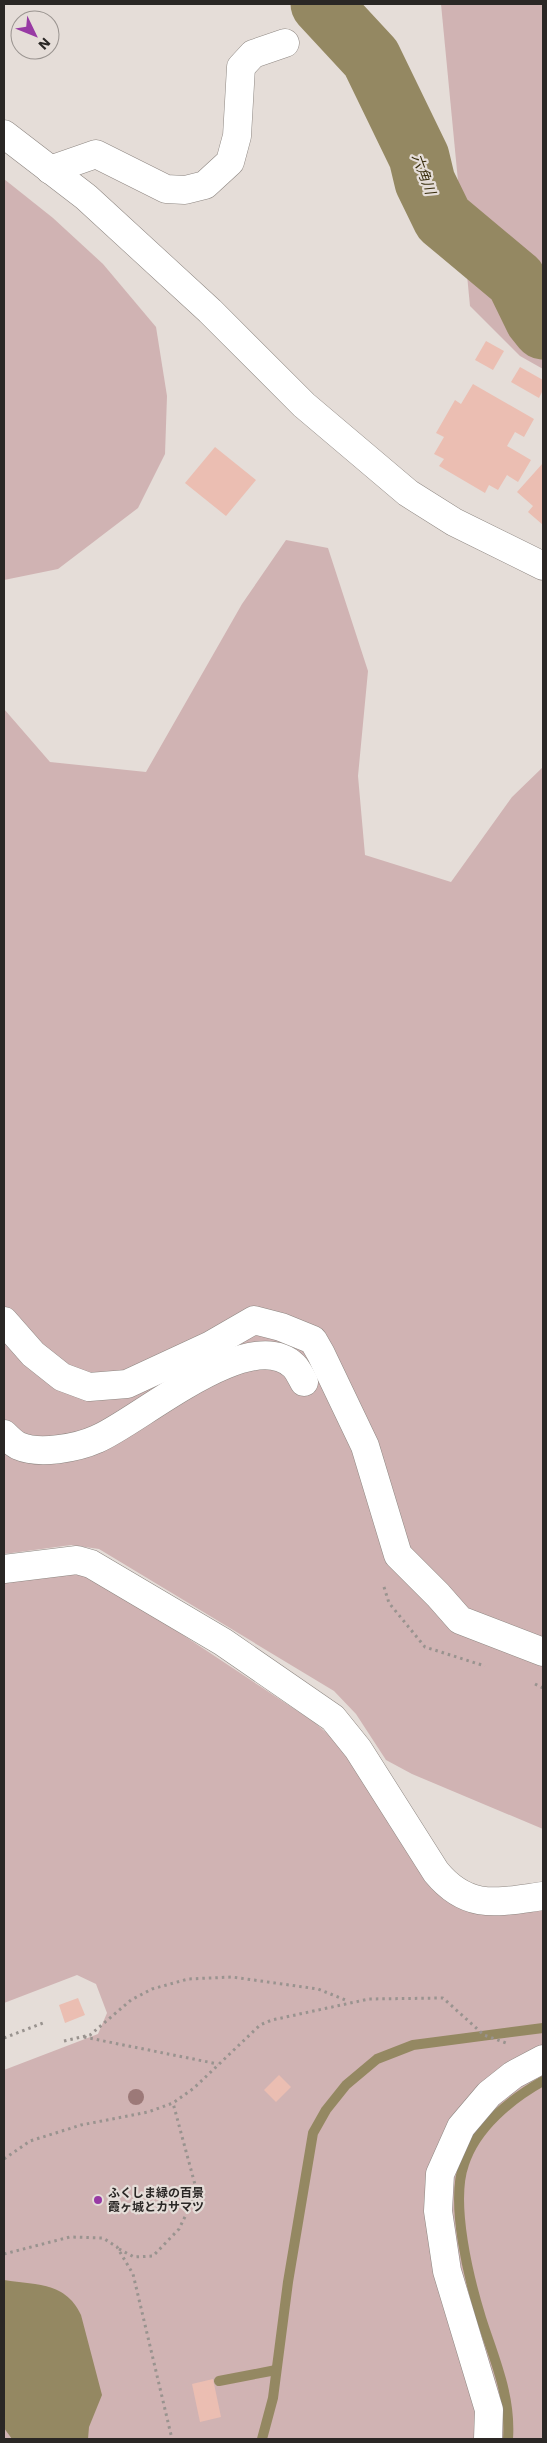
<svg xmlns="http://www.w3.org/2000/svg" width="547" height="2443" font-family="'Work Sans','Noto Sans JP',sans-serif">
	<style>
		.green { fill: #d0b3b3 }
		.water { fill: #948862 }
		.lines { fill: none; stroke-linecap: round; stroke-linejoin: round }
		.stream { stroke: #948862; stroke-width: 10 }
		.river { stroke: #948862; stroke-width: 61 }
		.building { fill: #ebbeb2 }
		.minor-casing { stroke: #8e8782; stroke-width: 29 }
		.path { stroke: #99938f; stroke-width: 3; stroke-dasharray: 2.5 4; stroke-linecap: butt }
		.minor { stroke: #fff; stroke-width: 28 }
		.tree { fill: #9c7978 }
		.poi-dot { fill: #983aa4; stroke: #e5ddd8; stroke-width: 2 }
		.labels { text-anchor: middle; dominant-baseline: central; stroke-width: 4.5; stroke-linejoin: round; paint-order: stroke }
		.poi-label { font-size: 12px; font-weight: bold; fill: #2a2725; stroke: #e5ddd8; text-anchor: start }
		.water-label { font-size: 14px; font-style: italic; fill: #392f0e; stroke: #e5ddd8 }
	</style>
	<rect width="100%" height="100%" fill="#e5ddd8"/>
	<g class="green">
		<polygon points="441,4 543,4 543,369 520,356 470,306"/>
		<polygon points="4,179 53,218 103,264 156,327 167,396 165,454 138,508 58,569 4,580"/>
		<polygon points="286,540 328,548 368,671 358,776 365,855 451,882 512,797 543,767 543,1829 412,1774 386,1760 356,1714 334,1691 99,1549 71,1545 4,1554 4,709 50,762 146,772 242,604"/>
		<path d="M74,1573L103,1582L314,1722L345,1749L431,1885C464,1925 497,1914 543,1910V2439H4V2070L98,2034L107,2013L96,1984L77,1975L4,2003V1582Z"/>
	</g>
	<path class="water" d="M4,2280C36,2285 66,2282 81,2315L102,2395L89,2427L88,2439H12L4,2428Z"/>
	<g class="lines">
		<g class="stream">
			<polyline points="219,2381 276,2370"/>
			<polyline points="262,2439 273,2398 288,2282 313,2133 326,2110 346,2085 377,2059 413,2045 543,2028"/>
			<path d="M508,2439C511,2395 494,2359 481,2318C469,2279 450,2203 464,2164C476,2127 511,2099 543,2081"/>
		</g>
		<polyline class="river" points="321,4 371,58 419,157 425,182 443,219 516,280 535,319 543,329"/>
	</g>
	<g class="building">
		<polygon points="486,341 504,351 493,370 475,360"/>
		<polygon points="520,367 543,380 543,390 539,398 511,382"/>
		<polygon points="473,384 534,419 524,437 515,432 507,446 531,460 518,482 507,475 498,490 489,485 485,493 439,466 444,459 434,454 444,437 436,433 455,400 461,404"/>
		<polygon points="215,447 256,480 226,516 185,483"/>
		<polygon points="543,463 543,525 528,512 533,506 517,492"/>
		<polygon points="78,1998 85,2015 65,2023 59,2005"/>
		<polygon points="279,2075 291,2087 276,2102 264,2090"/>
		<polygon points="213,2379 221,2417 200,2422 192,2384"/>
	</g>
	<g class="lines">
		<g class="minor-casing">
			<g id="minor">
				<polyline points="4,134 86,197 210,311 304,405 408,493 454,522 543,566"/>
				<polyline points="50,170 96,154 166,189 185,190 205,185 230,162 237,136 241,67 253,54 285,43"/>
				<polyline points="4,1321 33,1354 62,1377 89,1387 127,1384 209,1346 254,1320 281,1327 313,1340 321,1354 365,1446 398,1555 438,1595 460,1620 543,1652"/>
				<path d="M4,1434C8,1438 14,1444 19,1446C39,1455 77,1448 97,1439C138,1422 250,1323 294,1366C298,1370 301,1377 304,1382"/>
				<path d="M4,1569L77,1560L91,1564L223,1642L333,1718L358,1749L436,1872C468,1911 498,1902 543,1896"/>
				<polyline points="488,2439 489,2410 447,2271 438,2211 440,2174 461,2127 489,2094 513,2075 543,2059"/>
			</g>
		</g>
		<g class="path">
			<polyline points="384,1587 389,1603 425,1647 485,1666"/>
			<polyline points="535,1684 543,1688"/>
			<polyline points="84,2037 218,2064"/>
			<polyline points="4,2038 43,2023"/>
			<polyline points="64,2041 90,2035 131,2000 152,1989 188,1979 232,1977 318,1989 348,2001"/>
			<polyline points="4,2159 30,2141 81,2125 148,2112 173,2103 194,2088 260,2025 272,2020 369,1999 443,1998 484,2035 506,2043"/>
			<polyline points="119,2249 134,2257 153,2256 179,2229 197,2192 173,2103"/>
			<polyline points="4,2254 70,2237 103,2238 117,2247 133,2274 172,2439"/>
		</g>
		<use href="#minor" class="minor"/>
	</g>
	<circle class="tree" cx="136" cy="2097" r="8"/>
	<circle class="poi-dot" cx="98" cy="2200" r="5"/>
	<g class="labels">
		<g class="poi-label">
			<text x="108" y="2193">ふくしま緑の百景<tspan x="108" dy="14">霞ヶ城とカサマツ</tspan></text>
		</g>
		<g class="water-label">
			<text transform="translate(424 174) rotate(70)">六角川</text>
		</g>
	</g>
	<rect width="547" height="2443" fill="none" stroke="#2a2725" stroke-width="10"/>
	<g transform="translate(35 35) rotate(133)"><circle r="24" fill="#e5ddd8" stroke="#9a9490"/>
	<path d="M0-4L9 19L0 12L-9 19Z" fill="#983aa4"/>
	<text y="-8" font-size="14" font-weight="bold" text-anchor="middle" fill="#2a2725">N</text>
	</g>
</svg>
